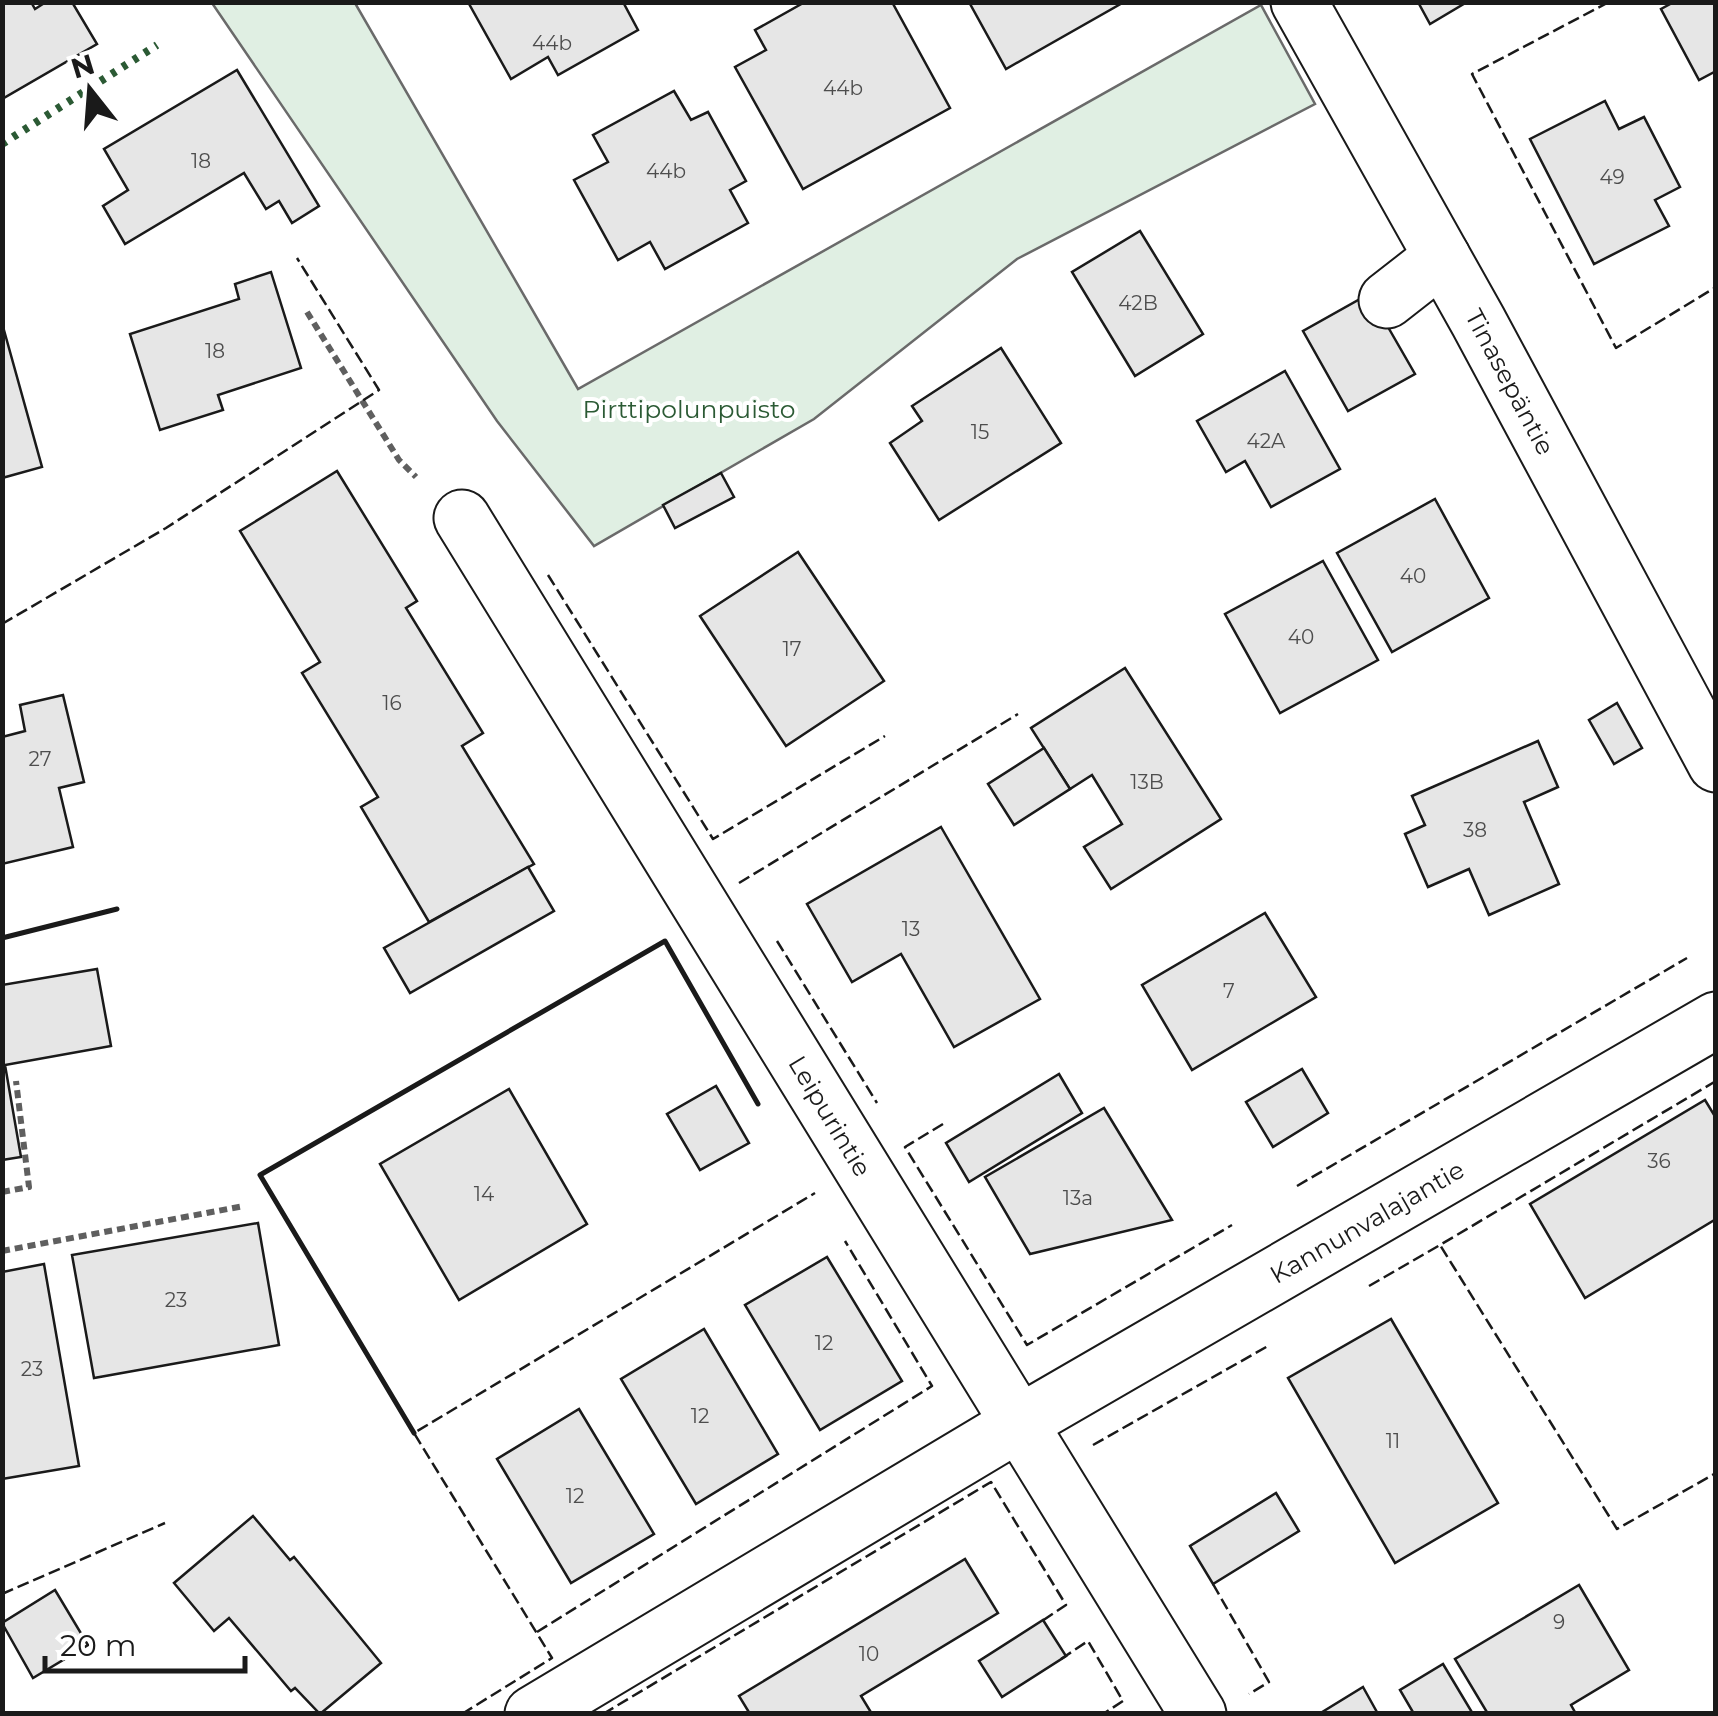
<svg xmlns="http://www.w3.org/2000/svg" width="1718" height="1716" font-family="Montserrat,sans-serif">
	<style>
		.green { fill: #e0efe3; stroke: #6a6a6a; stroke-width: 2.5 }
		.building { fill: #e6e6e6; stroke: #1a1a1a; stroke-width: 2.5 }
		.lines { fill: none; stroke-linecap: round; stroke-linejoin: round }
		.minor-casing { stroke: #1a1a1a; stroke-width: 59 }
		.path { stroke: #5f5f5f; stroke-width: 6; stroke-dasharray: 8 5; stroke-linecap: butt }
		.minor { stroke: #fff; stroke-width: 55 }
		.hedge { stroke: #2b5a34; stroke-width: 8; stroke-dasharray: 5 8; stroke-linecap: butt }
		.fence { stroke: #1a1a1a; stroke-width: 2.5; stroke-dasharray: 12 5; stroke-linecap: butt }
		.wall { stroke: #1a1a1a; stroke-width: 5 }
		.labels { text-anchor: middle; dominant-baseline: central; stroke-width: 8; stroke-linejoin: round; paint-order: stroke }
		.number-label { font-size: 20px; fill: #4d4d4d }
		.street-label { font-size: 25px; fill: #1a1a1a; stroke: #fff }
		.park-label { font-size: 25px; fill: #2b5a34; stroke: #fff }
	</style>
	<rect width="100%" height="100%" fill="#fff"/>
	<polygon class="green" points="212,3 355,3 578,389 1261,5 1315,104 1017,259 814,419 594,546 497,421"/>
	<g class="building">
		<polygon points="2,2 31,2 35,9 46,2 72,2 97,44 2,99"/>
		<polygon points="468,2 623,2 638,30 558,75 548,57 511,79"/>
		<polygon points="805,2 892,2 950,108 803,189 735,67 766,50 755,30"/>
		<polygon points="969,2 1124,2 1006,69"/>
		<polygon points="1418,2 1467,2 1430,24"/>
		<polygon points="1674,2 1716,2 1716,71 1699,80 1661,9"/>
		<polygon points="237,70 319,206 292,223 279,201 266,209 244,173 125,244 103,206 128,190 104,149"/>
		<polygon points="674,91 691,120 708,112 746,181 730,190 748,223 665,269 650,242 618,260 574,180 608,162 593,135"/>
		<polygon points="1605,101 1619,129 1644,117 1680,187 1655,200 1669,226 1594,264 1530,139"/>
		<polygon points="1140,231 1203,334 1135,376 1072,272"/>
		<polygon points="271,272 301,368 218,395 223,410 160,430 130,334 239,299 235,284"/>
		<polygon points="1369,294 1415,374 1348,411 1303,331"/>
		<polygon points="2,323 42,467 2,478"/>
		<polygon points="1001,348 1061,443 939,520 890,443 922,421 912,406"/>
		<polygon points="1285,371 1340,469 1271,507 1245,461 1226,472 1197,421"/>
		<polygon points="337,471 417,601 406,608 483,733 462,746 534,864 429,922 361,807 378,797 302,673 320,662 240,531"/>
		<polygon points="721,473 734,497 675,528 663,505"/>
		<polygon points="1435,499 1489,598 1392,652 1337,553"/>
		<polygon points="798,552 884,681 786,746 700,616"/>
		<polygon points="1323,561 1378,660 1280,713 1225,614"/>
		<polygon points="1125,668 1221,819 1111,889 1084,847 1122,824 1092,775 1070,789 1031,728"/>
		<polygon points="63,695 84,782 59,788 73,847 2,864 2,737 25,731 20,705"/>
		<polygon points="1617,703 1642,748 1614,764 1589,720"/>
		<polygon points="1538,741 1558,787 1524,802 1559,884 1489,915 1469,869 1428,887 1405,834 1425,825 1412,796"/>
		<polygon points="1044,748 1070,789 1014,825 988,784"/>
		<polygon points="941,827 1040,999 954,1047 901,954 852,982 807,904"/>
		<polygon points="528,867 554,911 410,993 384,948"/>
		<polygon points="1265,913 1316,997 1192,1070 1142,985"/>
		<polygon points="97,969 111,1046 5,1065 21,1157 2,1160 2,985"/>
		<polygon points="1302,1069 1328,1113 1273,1147 1246,1102"/>
		<polygon points="1059,1074 1082,1113 969,1182 946,1143"/>
		<polygon points="716,1086 749,1143 700,1170 667,1114"/>
		<polygon points="509,1089 587,1224 459,1300 380,1164"/>
		<polygon points="1705,1100 1716,1118 1716,1219 1585,1298 1530,1204"/>
		<polygon points="1104,1108 1172,1220 1030,1254 985,1177"/>
		<polygon points="258,1223 279,1345 94,1378 72,1255"/>
		<polygon points="827,1257 902,1381 820,1430 745,1305"/>
		<polygon points="44,1264 79,1466 2,1479 2,1272"/>
		<polygon points="1391,1319 1498,1503 1395,1563 1288,1378"/>
		<polygon points="704,1329 778,1454 696,1504 621,1379"/>
		<polygon points="579,1409 654,1534 571,1583 497,1459"/>
		<polygon points="1276,1493 1299,1531 1213,1584 1190,1546"/>
		<polygon points="253,1516 290,1560 294,1557 381,1663 320,1714 295,1688 291,1691 229,1618 214,1631 174,1583"/>
		<polygon points="965,1559 998,1613 861,1696 872,1714 750,1714 739,1696"/>
		<polygon points="1579,1585 1629,1670 1571,1705 1576,1714 1488,1714 1455,1659"/>
		<polygon points="55,1590 88,1645 33,1678 2,1623"/>
		<polygon points="1043,1620 1066,1656 1002,1697 979,1661"/>
		<polygon points="1443,1664 1473,1714 1414,1714 1400,1690"/>
		<polygon points="1363,1687 1378,1714 1319,1714"/>
	</g>
	<g class="lines">
		<g class="minor-casing">
			<g id="minor">
				<polyline points="1299,2 1478,321 1716,764"/>
				<polyline points="1387,300 1442,257"/>
				<polyline points="462,518 1198,1714"/>
				<polyline points="533,1714 1018,1424 1716,1020"/>
			</g>
		</g>
		<g class="path">
			<polyline points="307,312 399,460 416,477"/>
			<polyline points="2,1192 29,1187 16,1081"/>
			<polyline points="2,1251 244,1206"/>
		</g>
		<use href="#minor" class="minor"/>
		<polyline class="hedge" points="2,144 157,45"/>
		<g class="fence">
			<polyline points="1609,2 1472,74 1616,348 1716,287"/>
			<polyline points="548,575 713,839 885,736"/>
			<polyline points="2,624 166,528 379,390 297,258"/>
			<polyline points="739,883 1018,714"/>
			<polyline points="777,941 877,1103"/>
			<polyline points="1716,1081 1440,1245 1617,1529 1716,1473"/>
			<polyline points="943,1124 905,1147 1027,1345 1232,1225"/>
			<polyline points="1297,1186 1687,958"/>
			<polyline points="1369,1286 1440,1245"/>
			<polyline points="1093,1445 1268,1346"/>
			<polyline points="1213,1584 1269,1682 1249,1694"/>
			<polyline points="2,1594 165,1523"/>
			<polyline points="537,1632 932,1386 845,1241"/>
			<polyline points="1061,1659 1088,1641 1123,1701 1103,1714"/>
			<polyline points="462,1714 552,1658 414,1433 815,1193"/>
			<polyline points="603,1714 991,1482 1066,1605 1039,1623"/>
		</g>
		<g class="wall">
			<polyline points="2,938 117,909"/>
			<polyline points="414,1433 260,1175 665,941 758,1104"/>
		</g>
	</g>
	<g class="labels">
		<g class="number-label">
			<text x="552" y="43">44b</text>
			<text x="843" y="88">44b</text>
			<text x="201" y="161">18</text>
			<text x="666" y="171">44b</text>
			<text x="1612" y="177">49</text>
			<text x="1138" y="303">42B</text>
			<text x="215" y="351">18</text>
			<text x="980" y="432">15</text>
			<text x="1266" y="441">42A</text>
			<text x="1413" y="576">40</text>
			<text x="1301" y="637">40</text>
			<text x="792" y="649">17</text>
			<text x="392" y="703">16</text>
			<text x="40" y="759">27</text>
			<text x="1147" y="782">13B</text>
			<text x="1475" y="830">38</text>
			<text x="911" y="929">13</text>
			<text x="1229" y="991">7</text>
			<text x="1659" y="1161">36</text>
			<text x="484" y="1194">14</text>
			<text x="1078" y="1198">13a</text>
			<text x="176" y="1300">23</text>
			<text x="824" y="1343">12</text>
			<text x="32" y="1369">23</text>
			<text x="700" y="1416">12</text>
			<text x="1393" y="1441">11</text>
			<text x="575" y="1496">12</text>
			<text x="1559" y="1622">9</text>
			<text x="869" y="1654">10</text>
		</g>
		<g class="street-label">
			<text transform="translate(1510 382) rotate(62)">Tinasepäntie</text>
			<text transform="translate(830 1116) rotate(59)">Leipurintie</text>
			<text transform="translate(1367 1222) rotate(-30)">Kannunvalajantie</text>
		</g>
		<g class="park-label">
			<text x="689" y="409">Pirttipolunpuisto</text>
		</g>
	</g>
	<rect width="1718" height="1716" fill="none" stroke="#1a1a1a" stroke-width="10"/>
	<g transform="translate(90 90) rotate(343)" stroke="#ffffff" stroke-width="8" paint-order="stroke">
	<path d="M0-8L18 38L0 25L-18 38Z" fill="#1a1a1a"/>
	<text y="-15" font-size="28" font-weight="bold" text-anchor="middle" fill="#1a1a1a">N</text>
	</g>
	<path d="M45 1656v15h200v-15" fill="none" stroke="#1a1a1a" stroke-width="5"/>
	<text x="60" y="1656" font-size="30" fill="#1a1a1a" stroke="#ffffff" stroke-width="8" paint-order="stroke">20 m</text>
</svg>
